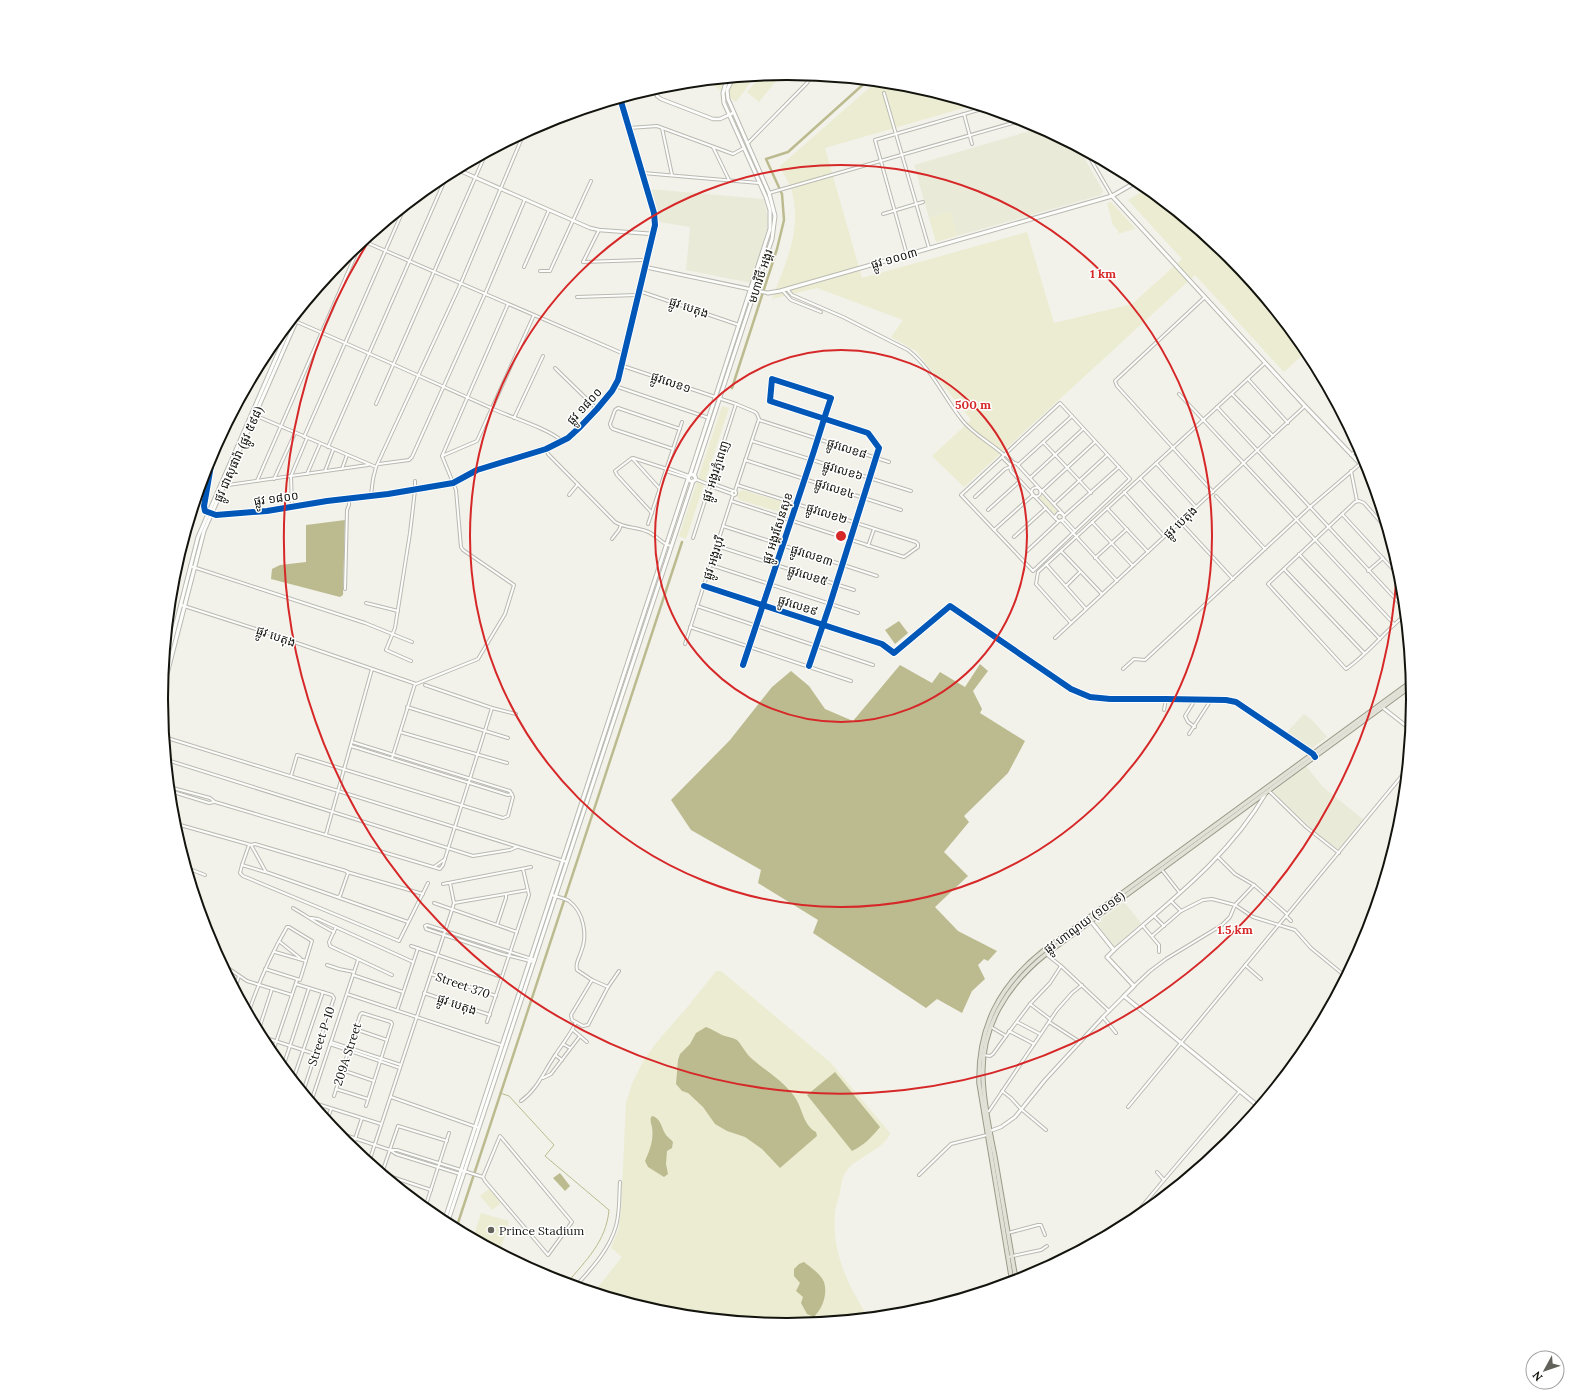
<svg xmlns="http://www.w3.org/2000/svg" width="1573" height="1398" font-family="Lora,'Noto Sans Khmer',serif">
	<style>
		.built { fill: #eaead9 }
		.green { fill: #ececd2 }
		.water { fill: #bcbb8f }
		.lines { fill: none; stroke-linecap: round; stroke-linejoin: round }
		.stream { stroke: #bcbb8f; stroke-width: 1 }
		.canal { stroke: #bcbb8f; stroke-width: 2.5 }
		.minor-casing { stroke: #b9b9b2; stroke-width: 4 }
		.tertiary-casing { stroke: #b9b9b2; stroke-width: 4.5 }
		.secondary-casing { stroke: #b9b9b2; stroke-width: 5 }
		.primary-casing { stroke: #9b9a88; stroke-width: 5.5 }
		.minor { stroke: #fdfdfc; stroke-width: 2 }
		.tertiary { stroke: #fdfdfc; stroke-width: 2.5 }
		.secondary { stroke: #fdfdfc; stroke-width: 3 }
		.primary { stroke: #e1e1d7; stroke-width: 3.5 }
		.cycleway-casing { stroke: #fff; stroke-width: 8 }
		.cycleway { stroke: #0057b8; stroke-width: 6 }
		.ring { fill: none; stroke: #d62828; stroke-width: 2 }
		.poi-dot { fill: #62625b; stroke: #fff; stroke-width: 1.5 }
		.labels { text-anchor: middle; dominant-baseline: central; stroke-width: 3; stroke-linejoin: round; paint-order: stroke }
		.street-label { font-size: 12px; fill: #14140e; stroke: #fff }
		.poi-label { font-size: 12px; fill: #14140e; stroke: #fff; text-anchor: start }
		.rim { fill: none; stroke: #14140e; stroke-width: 2 }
		.centre { fill: #d62828; stroke: #fff; stroke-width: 2 }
		.ring-label { font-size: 12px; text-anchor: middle; font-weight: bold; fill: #d62828; stroke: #fff; stroke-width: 3; stroke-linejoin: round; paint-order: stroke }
	</style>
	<rect width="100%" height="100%" fill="#f2f2ea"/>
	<g class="built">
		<polygon points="1040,128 1080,150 1103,191 1101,195 957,236 951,212 929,218 914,165"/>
		<polygon points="650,189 764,199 768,221 767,229 751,283 686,270 690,227 659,222"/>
		<polygon points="1304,714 1312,720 1327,737 1311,749 1287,732"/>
		<polygon points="1306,766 1323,787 1364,820 1340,850 1320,837 1273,792"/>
		<polygon points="1124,902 1141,923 1115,946 1113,945 1096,923"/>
	</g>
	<g class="green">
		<polygon points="771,75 777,80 759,102 747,92 761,76"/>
		<polygon points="755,76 736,102 714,85 705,81"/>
		<path d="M876,82L909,85L974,105L825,148L862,278L1027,232L1054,323L1132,304L1182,259L1128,200L1147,189L1229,257L1307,351L1284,372L1195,275L964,487L932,456L971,420L916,351L891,337L903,320L817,288L772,299C786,262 803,228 791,188C788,181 783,173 780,166Z"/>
		<polygon points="1111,202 1135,228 1134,229 1118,234 1119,232 1113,225 1107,203"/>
		<polygon points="951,211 957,236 936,242 929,218"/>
		<polygon points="722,406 729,408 686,539 679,536"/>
		<polygon points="743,490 789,504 786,514 740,500 737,496 738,492"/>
		<polygon points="1042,495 1057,511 1054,514 1039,498"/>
		<path d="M716,971H721L831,1063L890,1133C888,1146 855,1159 847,1170C842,1176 841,1186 840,1193C838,1200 835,1207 835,1214C832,1254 848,1285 868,1317L786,1325L664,1313L594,1292L622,1257L611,1248L619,1228L621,1210L626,1103L633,1081L644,1060L656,1043L690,1004Z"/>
		<polygon points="489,1189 501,1203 492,1210 480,1196"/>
		<polygon points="481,1213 509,1221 500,1252 473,1238"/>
	</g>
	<g class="water">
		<polygon points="345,520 343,595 340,597 271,579 272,569 280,565 306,562 306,525"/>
		<polygon points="899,621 908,633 895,644 885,630"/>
		<polygon points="980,664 988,671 973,691 982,709 980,713 1025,741 1008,773 964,816 969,822 944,852 968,876 935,907 958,931 997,951 988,961 984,959 978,965 985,979 972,991 962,1013 937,999 926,1008 813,933 818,920 758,883 761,870 691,830 671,800 730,740 772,687 791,671 809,686 825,709 853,721 900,665 932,683 940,672 965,687"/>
		<path d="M706,1027C712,1029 716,1032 722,1035C727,1037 732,1037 737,1040C741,1044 744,1050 748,1055C763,1070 782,1079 794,1096C803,1108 802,1124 816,1132L817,1136L780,1168L762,1149L745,1137L727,1131L715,1124L703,1107L688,1093L682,1091L676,1084L678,1060L680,1054L690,1044L696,1033Z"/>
		<path d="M835,1072L880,1127C871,1138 864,1145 852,1151L807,1095Z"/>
		<path d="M653,1116C662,1120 661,1128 666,1135C668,1137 671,1140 673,1142L672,1148L667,1151L666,1164L668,1174L664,1177L648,1167L645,1161C650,1150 654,1139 652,1127C651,1123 650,1121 651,1117Z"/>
		<polygon points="560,1173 570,1186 565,1191 553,1178"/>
		<path d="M804,1262C810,1267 821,1274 824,1282C828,1295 822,1309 814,1317L807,1314L801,1303L803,1297L796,1291L800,1283L794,1276V1269L799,1264Z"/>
	</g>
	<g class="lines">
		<path class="stream" d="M500,1093L509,1096L554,1145L545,1156L609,1210C606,1242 586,1260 567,1283"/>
		<g class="canal">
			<polyline points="732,388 777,249 784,220 782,194 766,159 788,152 867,81"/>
			<polyline points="456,1229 682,542"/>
		</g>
		<g class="minor-casing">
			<g id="minor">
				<polyline points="884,93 929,248"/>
				<polyline points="964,114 972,144"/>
				<polyline points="629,128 657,126 733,154 744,148"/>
				<polyline points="662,128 672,175"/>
				<polyline points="748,143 807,83 809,80 807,75"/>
				<polyline points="713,147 729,180"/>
				<polyline points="1087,153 1112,196"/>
				<polyline points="643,173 759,183"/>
				<polyline points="769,193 1023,120"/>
				<polyline points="883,214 923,202"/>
				<polyline points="599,230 583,262 642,260"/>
				<polyline points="363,241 624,354"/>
				<polyline points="907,255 875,140 985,108"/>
				<polyline points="524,267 549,210"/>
				<polyline points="540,271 550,271 591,181"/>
				<path d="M787,289L792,295L843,317L908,350C932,369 943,396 962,420C973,434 991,443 1004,455"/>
				<polyline points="782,290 791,300 821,312"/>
				<polyline points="639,291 739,325"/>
				<polyline points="577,297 637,295"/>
				<polyline points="1205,297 1115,381 1117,386 1213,492"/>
				<path d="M297,322C362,350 426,379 491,408C509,417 548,428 562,441"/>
				<polyline points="623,366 736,404 755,412 757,414 759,419 735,491"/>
				<polyline points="555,368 597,409"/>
				<polyline points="1248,379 1288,423"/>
				<polyline points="615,386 709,418"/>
				<polyline points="1179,394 1394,624"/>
				<polyline points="1232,394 1273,436"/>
				<polygon points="1060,403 1130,479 1033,571 961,495"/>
				<polyline points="376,404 486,153"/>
				<polyline points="1217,407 1404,608"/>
				<polyline points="252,414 376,467"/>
				<polyline points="514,418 543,356"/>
				<polyline points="759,420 889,462"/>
				<polyline points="304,437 405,206"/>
				<polyline points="752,441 911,491"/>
				<polyline points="1043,442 1091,493"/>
				<polyline points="328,447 448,173"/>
				<path d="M546,449L548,454L615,522C624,528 636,527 646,531C656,534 661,544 671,546"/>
				<polyline points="673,449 613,429 611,427 610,424 615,410 618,408 680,429"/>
				<polyline points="1005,454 1014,463"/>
				<polyline points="1351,455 1359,448"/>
				<polyline points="442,456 477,441 534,315"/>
				<polyline points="1002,457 1010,465"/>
				<polyline points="633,458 667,469"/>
				<polyline points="1355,458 1361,452"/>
				<polyline points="745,460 901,510"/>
				<polyline points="1156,463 1196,507"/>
				<polyline points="379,464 409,460 412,457 485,294 525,199"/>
				<polyline points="1018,465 1072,416"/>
				<polyline points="667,468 689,476"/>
				<polyline points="342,469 347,455"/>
				<polyline points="325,471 333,450"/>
				<polyline points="666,471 688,478"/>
				<polyline points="1351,471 1357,501"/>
				<polyline points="307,474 320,444"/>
				<polyline points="1030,478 1083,429"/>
				<polyline points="1140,478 1233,579"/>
				<polyline points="274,479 295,433"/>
				<polyline points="695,479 710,485"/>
				<polyline points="257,481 361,242"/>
				<polyline points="711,483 733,491"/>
				<polyline points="225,484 228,485 368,465"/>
				<polyline points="710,486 732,494"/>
				<circle cx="1036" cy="492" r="4.5"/>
				<circle cx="734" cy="493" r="2"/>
				<polyline points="1042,491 1095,442"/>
				<polyline points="1124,492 1164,536"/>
				<polyline points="371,495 373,479 376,467 461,283 524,133"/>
				<polyline points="569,495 578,484"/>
				<polyline points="1216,496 1265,549"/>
				<polyline points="975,497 1005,469 1010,467"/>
				<polyline points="731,501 904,557 918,547 918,544 916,542 737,485"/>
				<polyline points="1054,504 1107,455"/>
				<polyline points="292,507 291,476 307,438"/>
				<polyline points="1107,508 1148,552"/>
				<polyline points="988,510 1020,481"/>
				<polyline points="208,512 205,511 204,506 214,448"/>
				<polyline points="652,513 617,475 615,471 632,458 660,489"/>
				<polyline points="1342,514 1401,578"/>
				<polyline points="1064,516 1061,513 1058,513 1055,517 1058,521 1063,520 1064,516 1119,467"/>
				<polyline points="1056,519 1011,471 1010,467 1011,464 1015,463 1017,464 1063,514"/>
				<polyline points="1064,519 1075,531"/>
				<polyline points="1062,521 1117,581"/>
				<polyline points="1092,522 1133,566"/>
				<polyline points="648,524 682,422"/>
				<polyline points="723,526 877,576"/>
				<path d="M1386,528L1364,503L1359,501L1355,502L1268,584L1346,669C1368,654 1384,632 1404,616"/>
				<polyline points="994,530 1033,495"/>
				<polyline points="1014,537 1046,508"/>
				<polyline points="693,538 736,404"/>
				<polyline points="612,539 619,530 621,525"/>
				<polyline points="717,546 854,590"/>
				<polyline points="868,546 874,529"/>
				<polyline points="1027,551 1059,521"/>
				<polyline points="1061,551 1102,594"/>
				<polyline points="1299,554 1380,639"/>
				<polyline points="1095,558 1127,529"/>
				<polyline points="1046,564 1086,609"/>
				<polyline points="711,565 858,613"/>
				<polyline points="190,566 365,623 412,642"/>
				<polyline points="1284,569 1364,653"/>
				<polyline points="1368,571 1383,558"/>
				<polyline points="704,586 882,644 894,653 950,606 1071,689 1090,697 1110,699 1166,699 1226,700 1236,702 1313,755"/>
				<polyline points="1066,586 1080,572"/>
				<polyline points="345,589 347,510 349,505 349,499"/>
				<polyline points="366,603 398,611"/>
				<polyline points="181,605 262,631 416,684 478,659 505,614 514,585 463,550 461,547 456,490 442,456 508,304"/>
				<polyline points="697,606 873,665"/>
				<polyline points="1071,623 1036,584 1038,572 1265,363"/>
				<polyline points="690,627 851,681"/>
				<polyline points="1055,638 1305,406"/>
				<polyline points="685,644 733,495"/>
				<polyline points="411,661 386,650 395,628 410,533 415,490 415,481"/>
				<path d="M743,665L811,460C818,439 824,418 831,398L772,379L770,401L868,433L879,448L830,604L809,666"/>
				<polyline points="1123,669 1134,659 1145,660 1310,507 1360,464"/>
				<polyline points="425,685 492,708 516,714"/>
				<polyline points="1195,700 1185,716 1188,722 1195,727"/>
				<polyline points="407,707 508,738"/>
				<polyline points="1164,710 1166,699"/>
				<polyline points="400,732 507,763"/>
				<polyline points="1189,734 1211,700"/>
				<polyline points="164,737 567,862"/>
				<polyline points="351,746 508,795 512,794"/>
				<polyline points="392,758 415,684"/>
				<polyline points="167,760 473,856 510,850 517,847"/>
				<polyline points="291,776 297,755 503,818 508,816 513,797 510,791 352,742"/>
				<polyline points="169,787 210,798 215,802 440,869 443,865 492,708"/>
				<polyline points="170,791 209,803 214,802"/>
				<polyline points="1269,791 1306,827 1339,853"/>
				<polyline points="173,823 251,845 266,872 408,922"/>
				<polyline points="326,834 372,669"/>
				<polyline points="249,845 242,865 265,872"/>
				<polyline points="251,845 255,844 346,871 348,873 340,896 338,897"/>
				<polyline points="1218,857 1235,874 1254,885 1287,914"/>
				<polyline points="242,865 240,873 243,876 399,941 428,883"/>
				<polyline points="434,867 445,859"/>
				<polyline points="187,868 205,875"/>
				<polyline points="1162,870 1180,893"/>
				<polyline points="347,872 423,894"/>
				<polyline points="443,884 531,867"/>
				<path d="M552,895C557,897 564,898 569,901C584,912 588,936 581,952C579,959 575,963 577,970L592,980L608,987"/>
				<polyline points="1171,901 1181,911"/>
				<polyline points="434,903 517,932"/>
				<polyline points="454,903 528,890"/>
				<path d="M293,908C307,916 319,925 334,932"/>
				<polyline points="1154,916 1164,926"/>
				<polyline points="1286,916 1291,921"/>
				<polyline points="311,918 318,919 413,962"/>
				<polyline points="497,925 506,898 506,894"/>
				<polyline points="1143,926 1159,945 1159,952"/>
				<polyline points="336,927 329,942 330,946 392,975"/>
				<polyline points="1152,936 1181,911 1203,900 1212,899 1235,905 1253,917 1295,930 1311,948 1345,976"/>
				<polyline points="280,942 300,958"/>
				<polyline points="411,946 502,977"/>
				<polyline points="275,952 306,961"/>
				<polyline points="534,962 502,954 426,929 425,926 427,925 535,960"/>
				<polyline points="222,964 247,981 292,995"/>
				<polyline points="327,965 339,969 354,972"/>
				<polyline points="1245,965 1261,979"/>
				<polyline points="1061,966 1109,1011"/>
				<polyline points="431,974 496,996"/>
				<polyline points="353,975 403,992"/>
				<polyline points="592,980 571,1015 572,1020 583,1026 588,1025 608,987 619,971"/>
				<polyline points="296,984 332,995 334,998 303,1092"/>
				<polyline points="1134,986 1150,971 1166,959 1222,925 1230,917 1235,905 1254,885"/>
				<polyline points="235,988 239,976"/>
				<polyline points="424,993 490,1015"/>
				<polyline points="347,994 501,1045"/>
				<polyline points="1030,1004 1050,1019"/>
				<polyline points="397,1011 418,948"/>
				<path d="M248,1014C258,984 271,954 287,927H289L312,941L300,980L265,969"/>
				<polyline points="1103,1017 1116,1033"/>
				<polyline points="487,1022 529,895 523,869"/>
				<polyline points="1017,1022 1040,1034"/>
				<polyline points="1049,1022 1080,1042"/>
				<polyline points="991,1027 1006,1036 1030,1004 1050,983 1061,966 1046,954"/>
				<polyline points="355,1029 387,1040"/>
				<polyline points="573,1030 587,1042"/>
				<polyline points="1009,1031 1034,1044"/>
				<polyline points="258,1032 272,989"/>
				<polyline points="260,1036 315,1054"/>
				<polyline points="331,1042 401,1065"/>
				<polyline points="330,1044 400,1068"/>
				<polyline points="563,1044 570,1048"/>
				<polyline points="272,1054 297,980"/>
				<polyline points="555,1055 562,1060"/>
				<polyline points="983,1055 990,1056 993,1054 1006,1036"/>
				<polyline points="283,1067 309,988"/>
				<polyline points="342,1070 374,1081"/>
				<polyline points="543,1078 551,1074 580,1036"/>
				<polyline points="293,1080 323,992"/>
				<polyline points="336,1089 368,1099"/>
				<polyline points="1002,1091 1011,1098 1021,1109 1046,1130"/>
				<polyline points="334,1096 360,1015 362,1013 391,1022 392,1024 366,1106"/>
				<polyline points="391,1097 479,1128"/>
				<path d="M521,1101C538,1089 544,1071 556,1054C563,1043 571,1034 576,1022"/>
				<polyline points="311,1102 358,960"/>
				<polyline points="311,1102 381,1124"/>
				<polyline points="1128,1107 1405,772"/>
				<polyline points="986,1112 989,1111 1057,1010 1072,993 1082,985"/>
				<polyline points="327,1121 331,1109"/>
				<polyline points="336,1132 390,1150 396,1154 460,1174"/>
				<polyline points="352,1148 362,1118"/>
				<polyline points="390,1150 397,1150 483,1177 485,1181 548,1255 572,1222 500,1136 483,1177"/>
				<polyline points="369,1162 452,910 454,903 450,883"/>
				<polyline points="382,1173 398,1126 447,1141"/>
				<polyline points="383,1174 431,1190"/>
				<polyline points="919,1175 951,1144 987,1135"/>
				<polyline points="1164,1180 1240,1091"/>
				<polyline points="425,1208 449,1133"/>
				<polyline points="1128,1223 1164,1180 1157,1172"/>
				<polyline points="1008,1233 1038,1225 1041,1225 1045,1235"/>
				<polyline points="1008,1257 1041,1250 1047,1246"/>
				<path d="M576,1286C592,1268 609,1250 616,1226C620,1212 619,1197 620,1182"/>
			</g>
		</g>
		<g class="tertiary-casing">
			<g id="tertiary">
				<polyline points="646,91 655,89 657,96 661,99 713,119 720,119 733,113"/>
				<polyline points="456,169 590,228 599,230 653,234"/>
				<polyline points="645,267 768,293"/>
				<polyline points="211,513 216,515 280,509 327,501 388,494 453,483 477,470 546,449 568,438 580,427 597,409 612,391 618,380 655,225 654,213 620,98"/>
				<polyline points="1382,707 1410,729"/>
				<path d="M1114,950C1169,902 1229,857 1266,793"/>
				<polyline points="990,1131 1001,1127 1015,1117 1045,1080 1103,1017 1124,996"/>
			</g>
		</g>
		<g class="secondary-casing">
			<g id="secondary">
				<polyline points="1112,196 1305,406 1369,473"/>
				<polyline points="768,293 780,291 1112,196 1138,181"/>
				<circle cx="692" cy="478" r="3.5"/>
				<polyline points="690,475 770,229 770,210 766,197 724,103 723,93 727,79"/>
				<polyline points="694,476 772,239 775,216 769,193 728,99 727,90 733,78"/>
				<polyline points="163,674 198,537 293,319"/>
				<polyline points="161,697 204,531 302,308"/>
				<polyline points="1090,920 1114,950 1107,957 1134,986 1124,996 1258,1106"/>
				<polyline points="444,1222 688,479"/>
				<polyline points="447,1224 693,481"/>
			</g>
		</g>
		<g class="primary-casing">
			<g id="primary">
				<path d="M1016,1280C1009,1239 1002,1198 995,1157C990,1132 984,1105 983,1079C980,1028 1007,985 1046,954L1411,686"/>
				<path d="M1012,1282L979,1083C978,1027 999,986 1043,951L1411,682"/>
			</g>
		</g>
		<use href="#minor" class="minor"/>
		<use href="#tertiary" class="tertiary"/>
		<use href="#secondary" class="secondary"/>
		<use href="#primary" class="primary"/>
		<g class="cycleway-casing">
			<g id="cycleway">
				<polyline points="214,448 204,506 205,511 216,515 267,511 327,501 388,494 453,483 477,470 546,449 568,438 580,427 597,409 612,391 618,380 655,225 654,213 620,98"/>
				<polyline points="704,586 882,644 894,653 950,606 1071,689 1090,697 1110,699 1166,699 1226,700 1236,702 1313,754 1315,757"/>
				<path d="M743,665L811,460C818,439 824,418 831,398L772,379L770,401L868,433L879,448L830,604L809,666"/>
			</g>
		</g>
		<use href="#cycleway" class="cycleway"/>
	</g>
	<g class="ring">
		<circle cx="841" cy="536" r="186"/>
		<circle cx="841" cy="536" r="371"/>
		<path d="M1397 570A557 557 0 1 1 374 233"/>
	</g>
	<circle class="poi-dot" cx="491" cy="1230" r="4"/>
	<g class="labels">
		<g class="street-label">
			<text transform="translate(894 258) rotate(-16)">ផ្លូវ ១០០៣</text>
			<text transform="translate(760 276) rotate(-72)">មហាវិថី អង្គរ</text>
			<text transform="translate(689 307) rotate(19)">ផ្លូវ បេតុង</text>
			<text transform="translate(671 382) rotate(19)">ផ្លូវលេខ១</text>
			<text transform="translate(584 406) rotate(-47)">ផ្លូវ ១៨០០</text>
			<text transform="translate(847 448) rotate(18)">ផ្លូវលេខ៨</text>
			<text transform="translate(238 454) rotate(-66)">ផ្លូវ ជាសុផារ៉ា (ផ្លូវ ៥៩៨)</text>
			<text transform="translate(843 470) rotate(17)">ផ្លូវលេខ៦</text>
			<text transform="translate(715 471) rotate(-72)">ផ្លូវ អង្គរភ្នំពេញ</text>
			<text transform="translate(835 488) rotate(18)">ផ្លូវលេខ៤</text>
			<text transform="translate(276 498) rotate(-8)">ផ្លូវ ១៨០០</text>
			<text transform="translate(827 513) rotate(18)">ផ្លូវលេខ២</text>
			<text transform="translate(1180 522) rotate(-43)">ផ្លូវ បេតុង</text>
			<text transform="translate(777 528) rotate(-72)">ផ្លូវ អង្គរសែនសុខ</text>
			<text transform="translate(812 555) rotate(18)">ផ្លូវលេខ៣</text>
			<text transform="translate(713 558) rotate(-72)">ផ្លូវ អង្គរបុរី</text>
			<text transform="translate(808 575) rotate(18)">ផ្លូវលេខ៥</text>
			<text transform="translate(798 605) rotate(18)">ផ្លូវលេខ៩</text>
			<text transform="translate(276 636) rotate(19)">ផ្លូវ បេតុង</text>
			<text transform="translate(1084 922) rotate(-36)">ផ្លូវ ហាណូយ (១០១៩)</text>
			<text transform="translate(463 985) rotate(19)">Street 370</text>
			<text transform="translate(457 1004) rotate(19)">ផ្លូវ បេតុង</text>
			<text transform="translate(321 1036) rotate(-72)">Street P-10</text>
			<text transform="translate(347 1054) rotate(-72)">209A Street</text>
		</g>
		<g class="poi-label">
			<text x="499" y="1230">Prince Stadium</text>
		</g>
	</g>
	<path d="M0 0H1573V1398H0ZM168 699a619 619 0 1 1 1238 0a619 619 0 1 1-1238 0Z" fill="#fff" fill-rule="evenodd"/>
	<path class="rim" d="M168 699a619 619 0 1 1 1238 0a619 619 0 1 1-1238 0Z"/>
	<circle cx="841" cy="536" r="6" class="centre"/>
	<g class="ring-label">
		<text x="1103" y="278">1 km</text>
		<text x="973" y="409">500 m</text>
		<text x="1235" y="934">1.5 km</text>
	</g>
	<g transform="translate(1545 1370) rotate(230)"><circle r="19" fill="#ffffff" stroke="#a1a19f"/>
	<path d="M0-3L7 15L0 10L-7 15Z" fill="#62625b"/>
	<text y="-6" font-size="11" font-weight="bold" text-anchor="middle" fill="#14140e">N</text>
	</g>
</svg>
